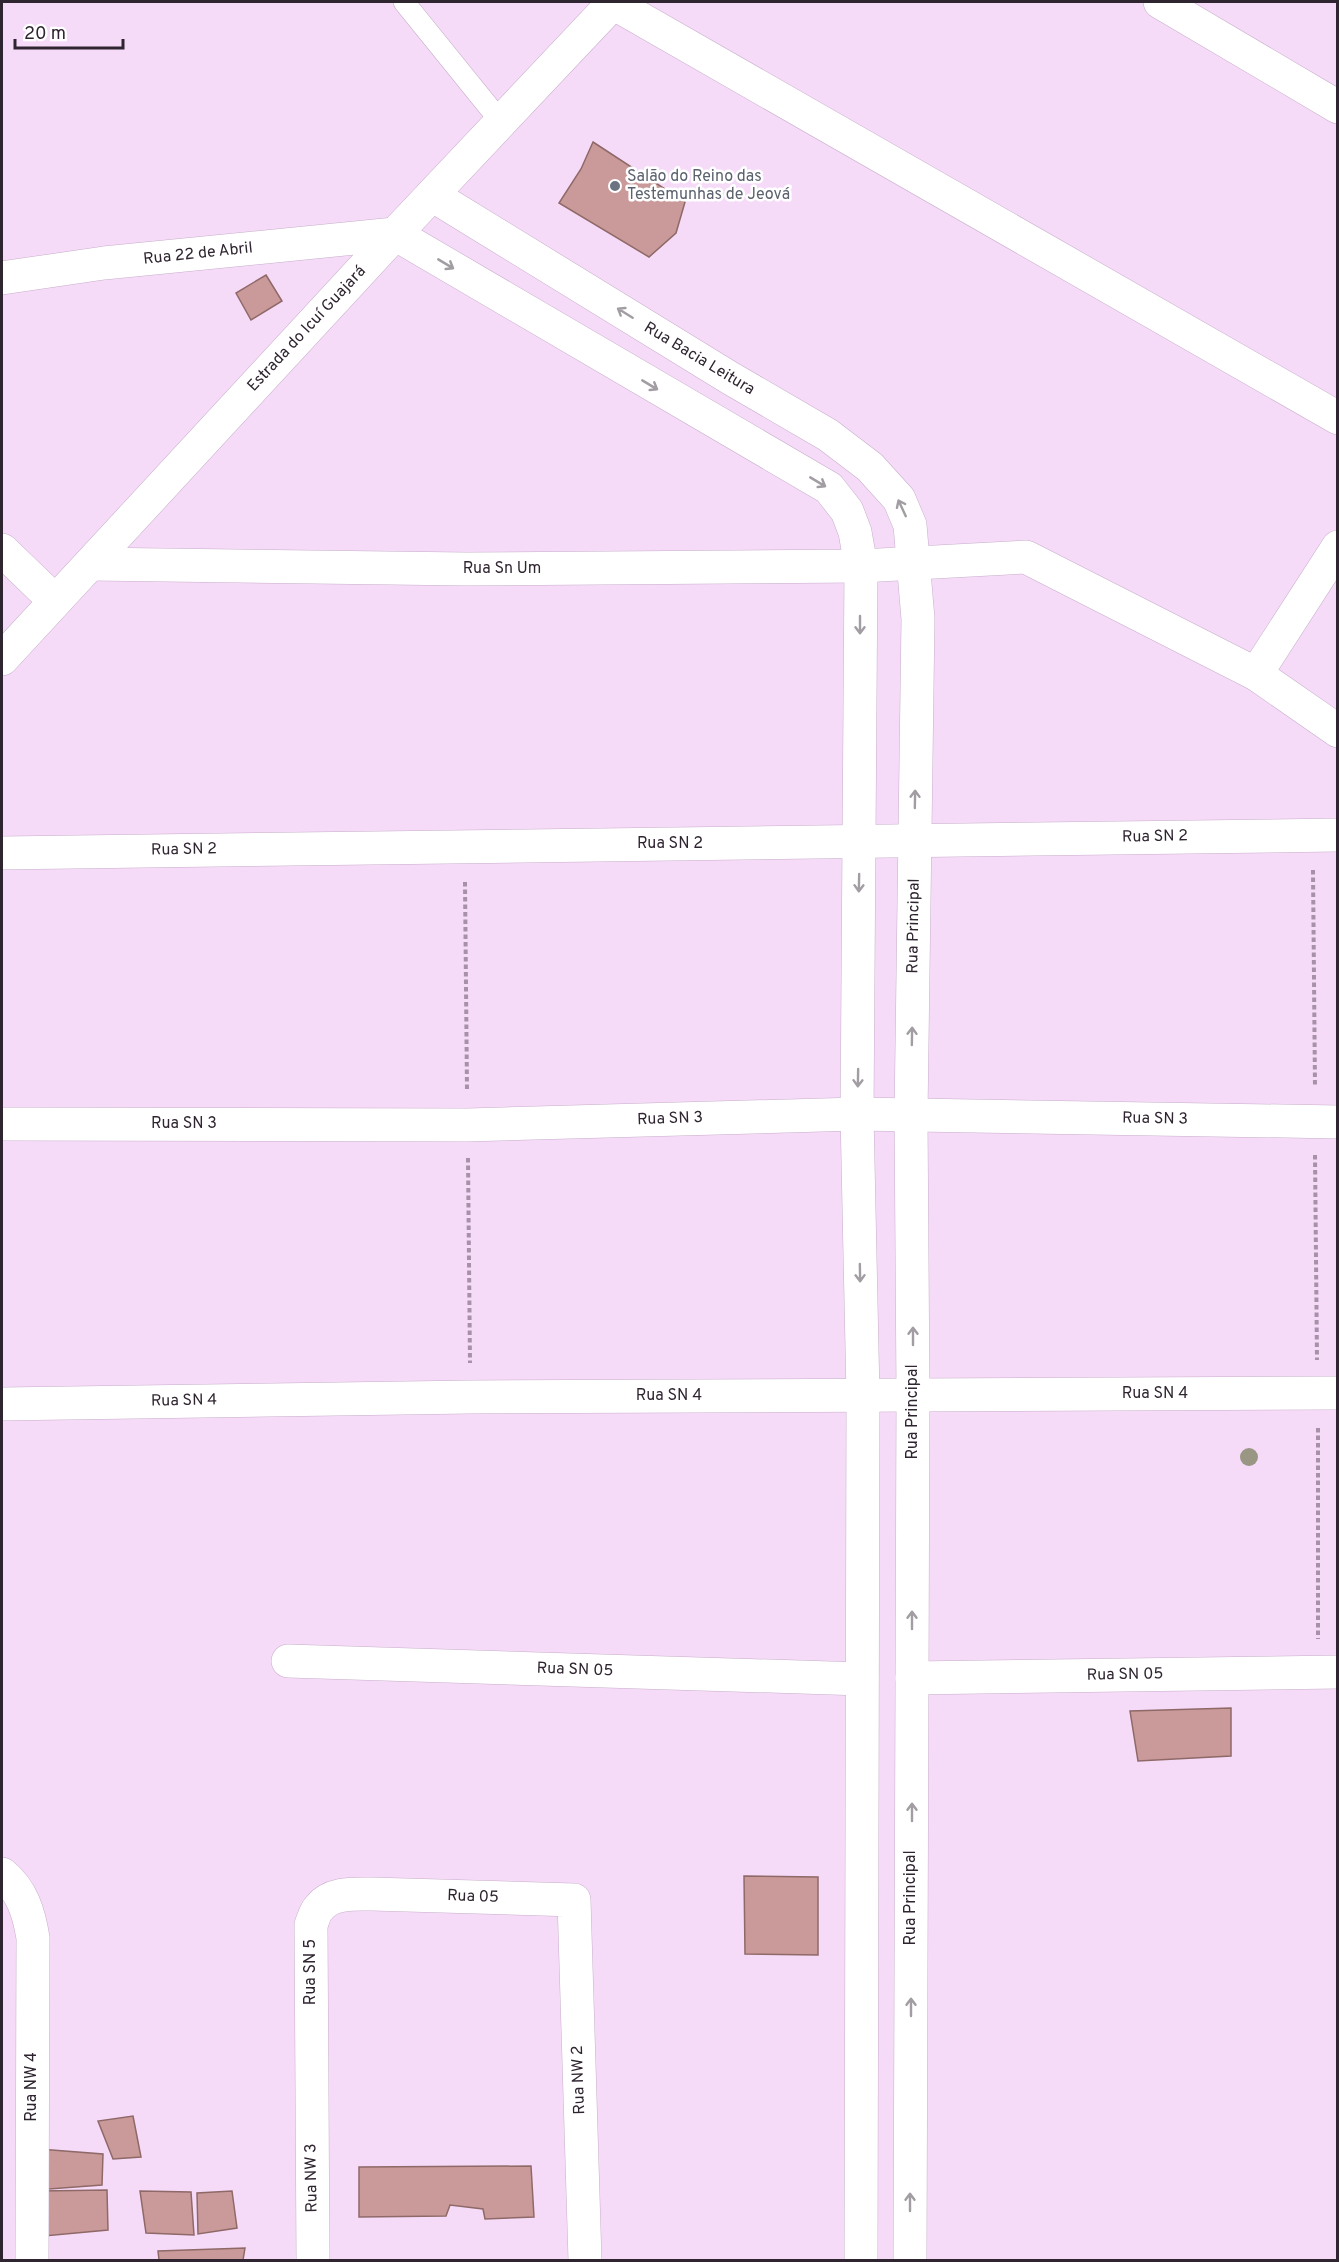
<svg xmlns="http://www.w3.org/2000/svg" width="1339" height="2262" font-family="Overpass,sans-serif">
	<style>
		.building { fill: #c99a99; stroke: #8f6968; stroke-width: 1.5 }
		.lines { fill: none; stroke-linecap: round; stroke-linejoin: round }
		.service-casing { stroke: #c7aeca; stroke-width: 22 }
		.minor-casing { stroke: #c7aeca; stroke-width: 34 }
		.tertiary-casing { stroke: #c7aeca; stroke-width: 34 }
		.path { stroke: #a691a8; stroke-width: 4; stroke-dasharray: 4.5 3; stroke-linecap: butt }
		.service { stroke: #fff; stroke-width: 21 }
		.minor { stroke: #fff; stroke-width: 33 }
		.tertiary { stroke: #fff; stroke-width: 33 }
		.tree { fill: #999683 }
		.oneway { stroke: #a19da2 }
		.worship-dot { fill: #6b7280; stroke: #fff; stroke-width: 2 }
		.labels { text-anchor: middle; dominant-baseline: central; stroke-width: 5; stroke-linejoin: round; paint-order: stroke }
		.worship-label { font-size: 16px; fill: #5b616d; stroke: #fff; text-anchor: start }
		.street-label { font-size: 16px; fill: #2f2530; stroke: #fff }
	</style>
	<rect width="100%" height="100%" fill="#f6dbf9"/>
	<g class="building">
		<polygon points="593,142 685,202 676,233 649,257 559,203 581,169"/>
		<polygon points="266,275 282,301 251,320 236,293"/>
		<polygon points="1231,1708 1231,1756 1138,1761 1130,1711"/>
		<polygon points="744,1876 818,1877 818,1955 745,1954"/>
		<polygon points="133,2116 141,2157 113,2159 98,2121"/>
		<polygon points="39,2149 103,2154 102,2185 36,2190"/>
		<polygon points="531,2166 534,2217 485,2219 483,2209 450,2205 446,2216 359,2217 359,2167"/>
		<polygon points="107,2190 108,2230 44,2236 40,2191"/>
		<polygon points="140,2191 191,2192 194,2235 146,2233"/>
		<polygon points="232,2191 237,2228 198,2234 197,2193"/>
		<polygon points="245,2248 243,2260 159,2260 158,2251"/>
	</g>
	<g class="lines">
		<g class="service-casing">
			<polyline id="service" points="404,2 501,122"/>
		</g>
		<g class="minor-casing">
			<g id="minor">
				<polyline points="1160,2 1338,107"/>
				<polyline points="613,3 1338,418"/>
				<polyline points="432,195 730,378 828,435 870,467 899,499 910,525 918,619 911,1115 913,1394 910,2260"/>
				<polyline points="2,278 104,263 395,234 829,488 847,511 855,532 861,566 857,1114 863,1396 861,2260"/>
				<polyline points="2,550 55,601"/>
				<polyline points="91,564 466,569 861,566 1026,557 1256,674 1338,731"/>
				<polyline points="1256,674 1338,547"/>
				<polyline points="2,853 1338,835"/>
				<polyline points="2,1124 467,1125 857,1114 1338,1122"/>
				<polyline points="2,1404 470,1397 1338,1393"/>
				<polyline points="288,1661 862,1679"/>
				<polyline points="912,1678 1338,1672"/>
				<path d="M2,1874C22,1890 29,1913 33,1938L32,2260"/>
				<path d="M313,2260L311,1925C313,1920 315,1912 319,1908C331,1892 355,1894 372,1894L574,1900L585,2260"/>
			</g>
		</g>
		<g class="tertiary-casing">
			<polyline id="tertiary" points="2,659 395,234 614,2"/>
		</g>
		<g class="path">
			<polyline points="1313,870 1315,1087"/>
			<polyline points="465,882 467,1090"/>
			<polyline points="1315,1155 1317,1360"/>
			<polyline points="468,1158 470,1363"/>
			<polyline points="1318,1428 1318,1639"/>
		</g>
		<use href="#service" class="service"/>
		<use href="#minor" class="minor"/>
		<use href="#tertiary" class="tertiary"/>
	</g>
	<circle class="tree" cx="1249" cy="1457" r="9"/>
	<defs><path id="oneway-shaft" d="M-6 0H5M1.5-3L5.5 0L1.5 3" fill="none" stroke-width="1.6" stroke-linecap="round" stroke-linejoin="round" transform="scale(1.5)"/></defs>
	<g class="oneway">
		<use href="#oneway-shaft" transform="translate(446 264) rotate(31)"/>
		<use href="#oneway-shaft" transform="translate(625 313) rotate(-148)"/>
		<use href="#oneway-shaft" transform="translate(650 385) rotate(31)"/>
		<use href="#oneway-shaft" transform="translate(818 482) rotate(31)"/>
		<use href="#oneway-shaft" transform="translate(902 508) rotate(-115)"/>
		<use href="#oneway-shaft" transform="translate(860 625) rotate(90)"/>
		<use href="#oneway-shaft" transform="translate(915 799) rotate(-89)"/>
		<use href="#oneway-shaft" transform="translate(859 883) rotate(91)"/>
		<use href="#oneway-shaft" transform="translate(912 1036) rotate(-89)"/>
		<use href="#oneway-shaft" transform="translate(858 1078) rotate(91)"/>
		<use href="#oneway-shaft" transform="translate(860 1273) rotate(89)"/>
		<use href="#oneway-shaft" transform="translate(913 1336) rotate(-90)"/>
		<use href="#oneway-shaft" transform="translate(912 1620) rotate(-90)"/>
		<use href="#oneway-shaft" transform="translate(912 1812) rotate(-90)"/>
		<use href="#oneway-shaft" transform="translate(911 2007) rotate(-90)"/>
		<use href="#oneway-shaft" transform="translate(910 2202) rotate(-90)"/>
	</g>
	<circle class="worship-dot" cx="615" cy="186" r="6"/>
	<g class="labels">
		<g class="worship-label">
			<text x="627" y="177">Salão do Reino das<tspan x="627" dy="18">Testemunhas de Jeová</tspan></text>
		</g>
		<g class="street-label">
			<text transform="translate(198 254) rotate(-6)">Rua 22 de Abril</text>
			<text transform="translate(307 329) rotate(-47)">Estrada do Icuí Guajará</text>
			<text transform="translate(699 359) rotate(31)">Rua Bacia Leitura</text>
			<text x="502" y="569">Rua Sn Um</text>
			<text transform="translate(1155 837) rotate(-1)">Rua SN 2</text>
			<text x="670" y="844">Rua SN 2</text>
			<text transform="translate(184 850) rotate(-1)">Rua SN 2</text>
			<text transform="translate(914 926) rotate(-89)">Rua Principal</text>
			<text transform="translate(670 1119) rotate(-2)">Rua SN 3</text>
			<text transform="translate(1155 1119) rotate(1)">Rua SN 3</text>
			<text x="184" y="1124">Rua SN 3</text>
			<text x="1155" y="1394">Rua SN 4</text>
			<text x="669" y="1396">Rua SN 4</text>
			<text transform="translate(184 1401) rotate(-1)">Rua SN 4</text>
			<text transform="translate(913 1412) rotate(-90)">Rua Principal</text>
			<text transform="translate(575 1670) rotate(2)">Rua SN 05</text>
			<text transform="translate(1125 1675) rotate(-1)">Rua SN 05</text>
			<text transform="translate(473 1897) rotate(2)">Rua 05</text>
			<text transform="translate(911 1898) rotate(-90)">Rua Principal</text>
			<text transform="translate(311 1972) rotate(-90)">Rua SN 5</text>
			<text transform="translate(579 2080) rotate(-92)">Rua NW 2</text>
			<text transform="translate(32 2087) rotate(-90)">Rua NW 4</text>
			<text transform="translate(312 2178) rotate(-91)">Rua NW 3</text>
		</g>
	</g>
	<rect width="1339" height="2262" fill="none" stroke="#2f2530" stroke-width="6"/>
	<path d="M15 39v9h108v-9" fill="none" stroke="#2f2530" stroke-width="3"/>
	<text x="24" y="39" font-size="18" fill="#2f2530" stroke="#ffffff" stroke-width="4.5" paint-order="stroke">20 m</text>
</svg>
